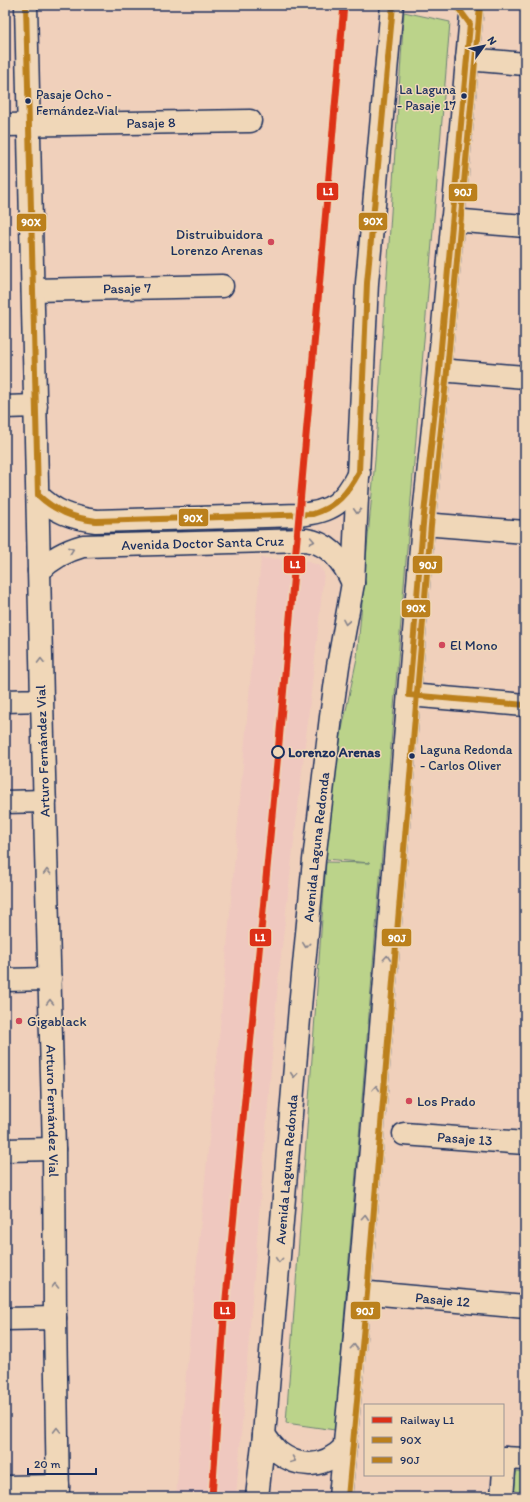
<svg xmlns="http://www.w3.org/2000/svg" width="530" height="1502" font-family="Itim,sans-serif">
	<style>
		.built { fill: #efc8bf }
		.green { fill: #bbd38a; stroke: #6b8174 }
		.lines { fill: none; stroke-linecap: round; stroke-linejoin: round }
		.street-casing { stroke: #1b2f5e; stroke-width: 25 }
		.secondary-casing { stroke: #1b2f5e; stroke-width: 25 }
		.street { stroke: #f0d7b8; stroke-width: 22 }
		.secondary { stroke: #f0d7b8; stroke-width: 22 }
		.bus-1-casing { stroke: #f0d7b8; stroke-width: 9 }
		.bus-2-casing { stroke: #f0d7b8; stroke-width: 9 }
		.bus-1 { stroke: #bb801c; stroke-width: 6 }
		.bus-2 { stroke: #bb801c; stroke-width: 6 }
		.rail-1-casing { stroke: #f0d7b8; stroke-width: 10 }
		.rail-1 { stroke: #dd3018; stroke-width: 7 }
		.oneway { stroke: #86838b }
		.bus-dot { fill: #1b2f5e; stroke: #f0d7b8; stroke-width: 1.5 }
		.poi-dot { fill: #d1495b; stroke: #f0d7b8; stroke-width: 1.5 }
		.stop-dot { fill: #f0d7b8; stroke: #1b2f5e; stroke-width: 2 }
		.labels { text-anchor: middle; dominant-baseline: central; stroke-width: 3; stroke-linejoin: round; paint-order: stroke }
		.bus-label { font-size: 13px; fill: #1b2f5e; stroke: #f0d7b8; text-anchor: start }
		.street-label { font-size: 14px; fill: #1b2f5e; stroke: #f0d7b8 }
		.poi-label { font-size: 14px; fill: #1b2f5e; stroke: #f0d7b8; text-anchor: start }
		.stop-label { font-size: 14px; font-weight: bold; fill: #1b2f5e; stroke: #f0d7b8; text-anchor: start }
		.line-badge { stroke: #f0d7b8; stroke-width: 1.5 }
		.badge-label { font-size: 11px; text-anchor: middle; font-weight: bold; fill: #fff }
	</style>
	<rect width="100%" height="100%" fill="#f0d0bb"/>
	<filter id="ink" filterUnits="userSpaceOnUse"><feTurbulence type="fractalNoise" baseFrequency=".025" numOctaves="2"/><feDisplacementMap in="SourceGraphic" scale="8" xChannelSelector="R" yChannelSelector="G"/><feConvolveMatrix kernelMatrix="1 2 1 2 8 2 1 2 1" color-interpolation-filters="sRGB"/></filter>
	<g filter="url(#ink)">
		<polygon class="built" points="261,558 306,561 318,565 324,573 316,649 278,982 236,1497 176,1497 185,1384 220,1027"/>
		<g class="green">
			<polygon points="404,12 450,22 335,1430 286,1423 326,862 370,863 326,859 331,805 341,734 357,658 375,460"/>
			<polygon points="516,1472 525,1473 525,1497 514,1497"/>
		</g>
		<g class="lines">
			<g class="street-casing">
				<g id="street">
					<polyline points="467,59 525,64"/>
					<path id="s1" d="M5,125L250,121"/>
					<polyline points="452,220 525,226"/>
					<path id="s2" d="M33,290L222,286"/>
					<polyline points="439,370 525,377"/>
					<polyline points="423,524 525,532"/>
					<polyline points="409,695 525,705"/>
					<path id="s3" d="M42,700L54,1149L55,1318L58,1497"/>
					<polyline points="5,802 45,801"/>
					<polyline points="5,980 50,979"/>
					<path id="s4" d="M404,1134L525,1143"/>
					<polyline points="5,1150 54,1149"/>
					<path id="s5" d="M359,1292L525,1307"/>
					<polyline points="5,1319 55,1318"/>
					<polyline points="503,1458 525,1459"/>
					<polyline points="5,1487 58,1486"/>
					<polyline points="502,1497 505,1458"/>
				</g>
			</g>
			<g class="secondary-casing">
				<g id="secondary">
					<polyline points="5,407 36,406"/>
					<path d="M38,495C54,512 73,518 96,521L299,515C332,512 344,503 359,473"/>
					<path id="s6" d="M39,571C52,558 65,551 83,546L306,540C330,543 344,563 353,583"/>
					<polyline points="5,701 42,700 26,5"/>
					<path d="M264,1435C268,1441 273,1447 278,1452C301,1470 325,1467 345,1447"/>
					<path id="s7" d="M257,1497L264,1435L300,1007L314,860L331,717L338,666L353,583L367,283L392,5"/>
					<polyline points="340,1497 359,1292 423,524 439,370 472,5"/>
				</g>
			</g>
			<use href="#street" class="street"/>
			<use href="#secondary" class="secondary"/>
			<g class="bus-1-casing">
				<g id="bus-1">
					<path d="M26,5L38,495C55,511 73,518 96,521L313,514C336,507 348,493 359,472L367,283L393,5"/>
					<polyline points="456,5 470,24 439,370 423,524 409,695 525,705"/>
				</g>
			</g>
			<g class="bus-2-casing">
				<polyline id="bus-2" points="348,1497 367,1293 431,525 447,371 480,6"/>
			</g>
			<use href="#bus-1" class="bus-1"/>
			<use href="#bus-2" class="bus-2"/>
			<g class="rail-1-casing">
				<polyline id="rail-1" points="212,1497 224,1319 279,742 344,5"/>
			</g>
			<use href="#rail-1" class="rail-1"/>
		</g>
		<defs><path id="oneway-chevron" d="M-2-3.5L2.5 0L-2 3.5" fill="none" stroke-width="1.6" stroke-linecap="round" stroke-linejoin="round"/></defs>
		<g class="oneway">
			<use href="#oneway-chevron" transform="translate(357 511) rotate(93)"/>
			<use href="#oneway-chevron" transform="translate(312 541) rotate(11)"/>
			<use href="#oneway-chevron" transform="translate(71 550) rotate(-19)"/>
			<use href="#oneway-chevron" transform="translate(346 622) rotate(100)"/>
			<use href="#oneway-chevron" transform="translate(41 661) rotate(-91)"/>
			<use href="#oneway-chevron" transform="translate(47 872) rotate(-92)"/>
			<use href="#oneway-chevron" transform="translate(306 945) rotate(96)"/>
			<use href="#oneway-chevron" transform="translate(387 958) rotate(-85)"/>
			<use href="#oneway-chevron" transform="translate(50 1002) rotate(-91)"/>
			<use href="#oneway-chevron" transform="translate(294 1075) rotate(95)"/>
			<use href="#oneway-chevron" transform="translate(376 1088) rotate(-85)"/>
			<use href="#oneway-chevron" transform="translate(365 1217) rotate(-86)"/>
			<use href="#oneway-chevron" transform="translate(279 1260) rotate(95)"/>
			<use href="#oneway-chevron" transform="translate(55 1286) rotate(-90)"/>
			<use href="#oneway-chevron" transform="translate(354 1347) rotate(-85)"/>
			<use href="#oneway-chevron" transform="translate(57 1430) rotate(-91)"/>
			<use href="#oneway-chevron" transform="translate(293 1460) rotate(22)"/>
		</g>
	</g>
	<g class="bus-dot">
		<circle cx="464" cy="96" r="3.5"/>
		<circle cx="28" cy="101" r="3.5"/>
		<circle cx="412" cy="756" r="3.5"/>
	</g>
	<g class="poi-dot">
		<circle cx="271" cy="242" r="4"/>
		<circle cx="442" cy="645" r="4"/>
		<circle cx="19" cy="1021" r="4"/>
		<circle cx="409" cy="1101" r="4"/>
	</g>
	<circle class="stop-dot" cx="278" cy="752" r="6"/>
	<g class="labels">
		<g class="bus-label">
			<text x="456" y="89" text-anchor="end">La Laguna<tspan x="456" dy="16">- Pasaje 17</tspan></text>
			<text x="36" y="94">Pasaje Ocho -<tspan x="36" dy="16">Fernández Vial</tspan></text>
			<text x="420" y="749">Laguna Redonda<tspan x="420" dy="16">- Carlos Oliver</tspan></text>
		</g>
		<g class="street-label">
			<text stroke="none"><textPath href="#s1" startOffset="146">Pasaje 8</textPath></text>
			<text stroke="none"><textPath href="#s2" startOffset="94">Pasaje 7</textPath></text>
			<text stroke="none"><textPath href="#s6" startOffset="171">Avenida Doctor Santa Cruz</textPath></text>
			<text transform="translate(43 751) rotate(-92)">Arturo Fernández Vial</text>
			<text stroke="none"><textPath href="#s7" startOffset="653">Avenida Laguna Redonda</textPath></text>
			<text stroke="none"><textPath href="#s3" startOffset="411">Arturo Fernández Vial</textPath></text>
			<text stroke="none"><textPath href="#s4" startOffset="61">Pasaje 13</textPath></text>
			<text stroke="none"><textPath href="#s7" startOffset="329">Avenida Laguna Redonda</textPath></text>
			<text stroke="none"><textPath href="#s5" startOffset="84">Pasaje 12</textPath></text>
		</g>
		<g class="poi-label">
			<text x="263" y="234" text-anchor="end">Distruibuidora<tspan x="263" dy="16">Lorenzo Arenas</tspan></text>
			<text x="450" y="645">El Mono</text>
			<text x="27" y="1021">Gigablack</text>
			<text x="417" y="1101">Los Prado</text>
		</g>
		<g class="stop-label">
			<text x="288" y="752">Lorenzo Arenas</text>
		</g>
	</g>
	<g class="line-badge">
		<rect x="316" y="182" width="23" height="19" rx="4" fill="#dd3018"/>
		<rect x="448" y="183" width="30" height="19" rx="4" fill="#bb801c"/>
		<rect x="358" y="212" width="30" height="19" rx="4" fill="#bb801c"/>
		<rect x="16" y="213" width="31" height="19" rx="4" fill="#bb801c"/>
		<rect x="178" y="508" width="31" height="19" rx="4" fill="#bb801c"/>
		<rect x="283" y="555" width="23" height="19" rx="4" fill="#dd3018"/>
		<rect x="412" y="555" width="31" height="19" rx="4" fill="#bb801c"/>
		<rect x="401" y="599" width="30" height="19" rx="4" fill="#bb801c"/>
		<rect x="249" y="928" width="23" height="19" rx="4" fill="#dd3018"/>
		<rect x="381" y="928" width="31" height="19" rx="4" fill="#bb801c"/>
		<rect x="213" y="1301" width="23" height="19" rx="4" fill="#dd3018"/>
		<rect x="350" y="1301" width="31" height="19" rx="4" fill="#bb801c"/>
	</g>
	<g class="badge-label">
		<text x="328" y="195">L1</text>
		<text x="463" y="196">90J</text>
		<text x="373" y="225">90X</text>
		<text x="31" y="226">90X</text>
		<text x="193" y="522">90X</text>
		<text x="295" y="568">L1</text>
		<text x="428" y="569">90J</text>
		<text x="416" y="612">90X</text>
		<text x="260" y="941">L1</text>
		<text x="397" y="942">90J</text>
		<text x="225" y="1314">L1</text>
		<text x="365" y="1315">90J</text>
	</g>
	<rect width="530" height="1502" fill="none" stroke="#f0d7b8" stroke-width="20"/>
	<rect x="10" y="10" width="510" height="1482" fill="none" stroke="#1b2f5e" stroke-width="1.5" filter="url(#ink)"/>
	<rect x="364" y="1404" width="140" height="72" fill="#f0d7b8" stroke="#9b9494"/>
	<rect x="372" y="1417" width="20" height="6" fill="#dd3018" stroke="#9b9494"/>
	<text x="400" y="1424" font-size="12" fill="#1b2f5e">Railway L1</text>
	<rect x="372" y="1437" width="20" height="6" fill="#bb801c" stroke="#9b9494"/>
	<text x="400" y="1444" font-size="12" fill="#1b2f5e">90X</text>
	<rect x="372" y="1457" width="20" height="6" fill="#bb801c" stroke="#9b9494"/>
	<text x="400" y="1464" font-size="12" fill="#1b2f5e">90J</text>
	<g transform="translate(484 46) rotate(57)" stroke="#f0d7b8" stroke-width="3" paint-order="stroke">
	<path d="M0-3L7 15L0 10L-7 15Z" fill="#1b2f5e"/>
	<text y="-6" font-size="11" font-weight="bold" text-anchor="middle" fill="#1b2f5e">N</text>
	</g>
	<path d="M28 1468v6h68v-6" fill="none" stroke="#1b2f5e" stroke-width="2"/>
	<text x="34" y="1468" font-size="12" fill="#1b2f5e" stroke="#f0d7b8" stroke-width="3" paint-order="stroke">20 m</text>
</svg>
